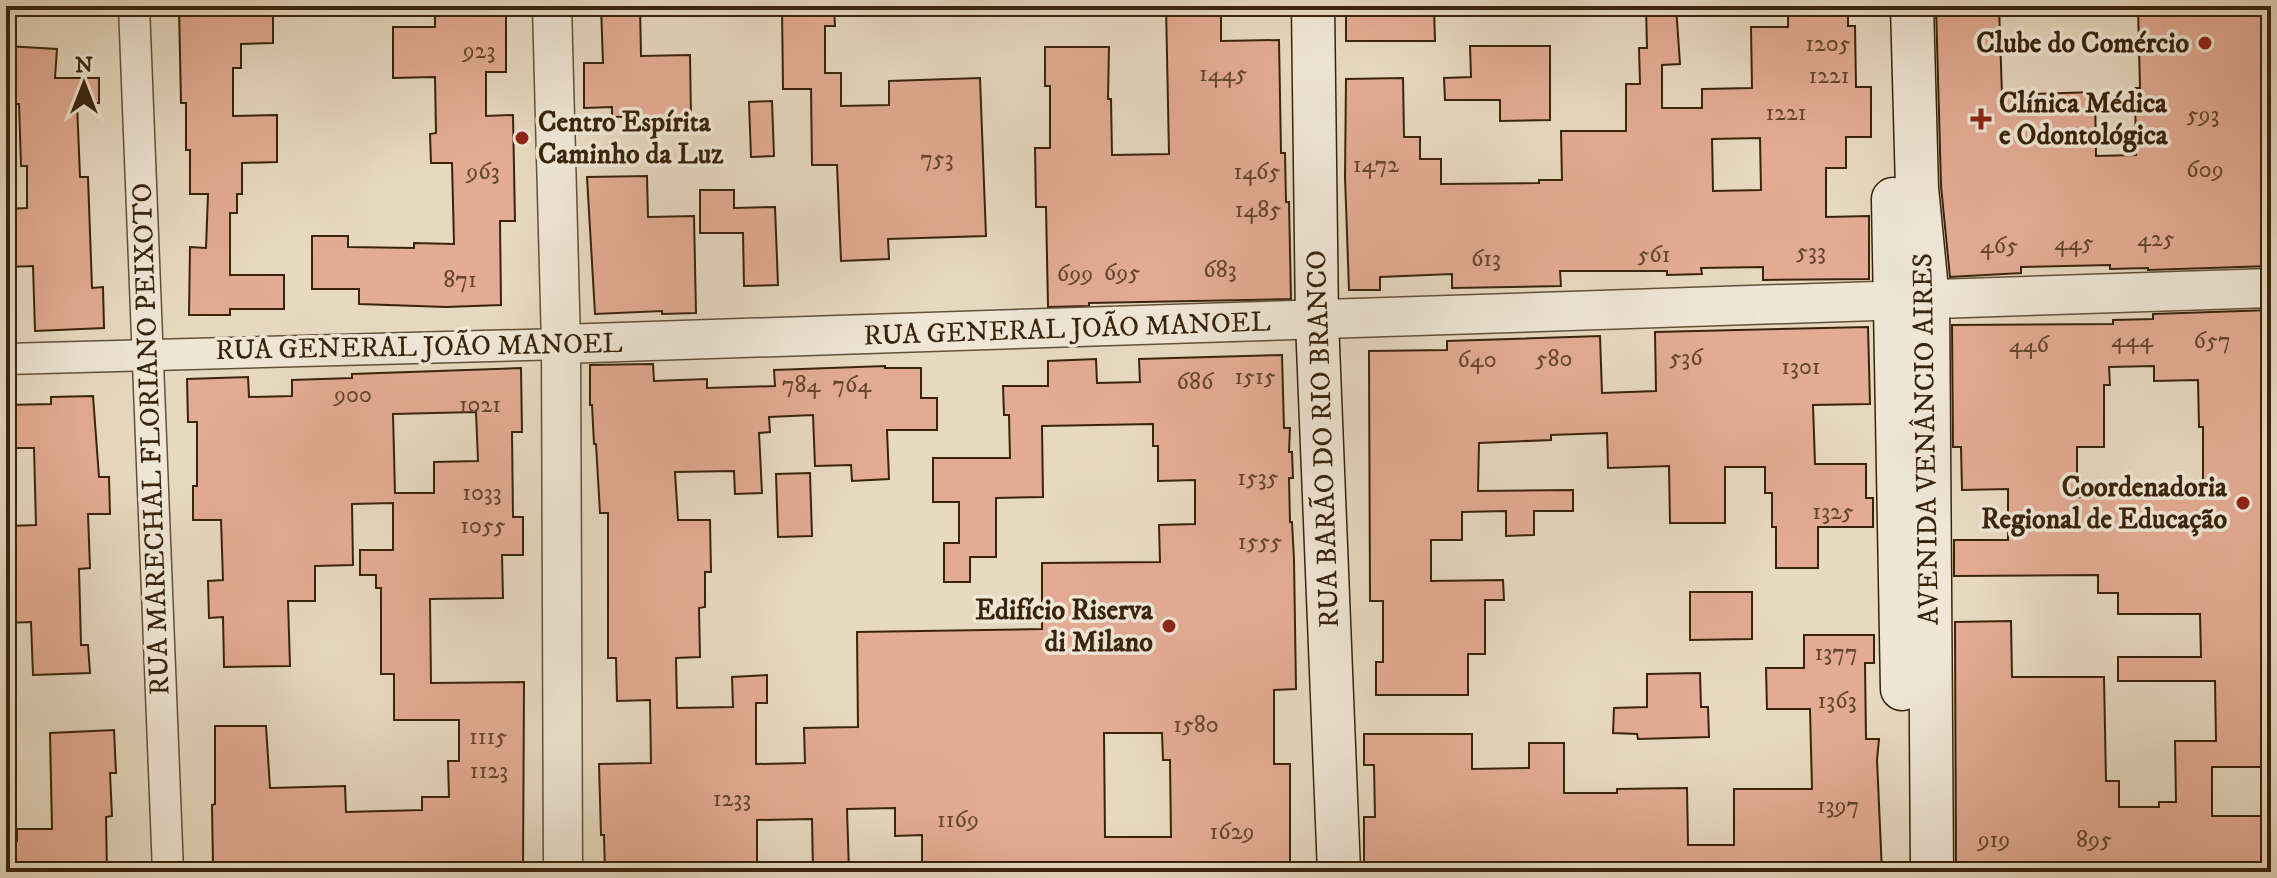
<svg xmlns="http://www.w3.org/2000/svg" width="2277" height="878" font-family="'IM FELL DW Pica',serif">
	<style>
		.building { fill: #e3ab94; stroke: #39240b; stroke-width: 2; fill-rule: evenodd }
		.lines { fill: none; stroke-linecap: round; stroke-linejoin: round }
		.minor-casing { stroke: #645138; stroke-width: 33 }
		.tertiary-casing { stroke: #645138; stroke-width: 41 }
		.secondary-casing { stroke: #39240b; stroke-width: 45 }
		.minor { stroke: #efe6d6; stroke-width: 30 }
		.tertiary { stroke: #efe6d6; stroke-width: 38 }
		.secondary { stroke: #efe6d6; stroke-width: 42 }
		.poi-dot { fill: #8f2418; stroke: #efe6d6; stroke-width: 3 }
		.labels { text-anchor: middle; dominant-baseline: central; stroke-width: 7; stroke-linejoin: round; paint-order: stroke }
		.number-label { font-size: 24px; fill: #64462d }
		.poi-label { font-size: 28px; font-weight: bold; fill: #39240b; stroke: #efe6d6; text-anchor: end }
		.street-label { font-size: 28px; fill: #39240b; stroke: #efe6d6 }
	</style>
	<rect width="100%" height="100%" fill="#e7d9c0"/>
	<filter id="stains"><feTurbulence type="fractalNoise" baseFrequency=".0025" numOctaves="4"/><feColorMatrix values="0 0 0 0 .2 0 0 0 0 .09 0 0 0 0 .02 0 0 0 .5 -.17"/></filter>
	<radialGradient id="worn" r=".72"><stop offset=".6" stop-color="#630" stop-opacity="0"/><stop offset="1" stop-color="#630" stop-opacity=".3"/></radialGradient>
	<g class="building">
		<polygon points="179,6 273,6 273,43 241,44 241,68 233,68 233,116 277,115 277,162 242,163 242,194 237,194 237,213 230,213 230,275 284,275 284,309 230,309 230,315 189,315 190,247 206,248 208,194 190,194 190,150 186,150 186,103 181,103"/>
		<polygon points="601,6 640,6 641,56 690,55 691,116 612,117 612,107 584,108 584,63 603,63"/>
		<polygon points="782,6 834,6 835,26 825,26 825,73 841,73 841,106 889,105 889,81 980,78 986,236 888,239 889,259 841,261 837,165 812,165 811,89 783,89"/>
		<polygon points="1166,6 1221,6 1221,41 1279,40 1281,153 1285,153 1286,202 1289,202 1291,299 1089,303 1089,306 1048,307 1046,207 1036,207 1035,148 1050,148 1050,86 1045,86 1045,47 1109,47 1108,99 1111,99 1112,155 1169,154"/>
		<polygon points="1346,6 1434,6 1435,41 1346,41"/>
		<path d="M1646,6H1676L1680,64L1662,65V108H1702V89L1752,88L1751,27H1788V6H1848V26H1855L1856,87H1871V137H1846V168H1826V217L1869,216V279L1763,280V267L1701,268L1702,274L1667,275V271H1560L1561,286L1452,288V274L1380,277V290H1349L1345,177L1346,79L1403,78L1404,137H1420V159H1441V184L1539,183V180H1562L1561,131H1626V84H1640L1639,48H1647ZM1760,138L1761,190L1713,191L1712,139Z"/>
		<polygon points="1936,6 1999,6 2002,95 2095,92 2096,156 2136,155 2135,88 2140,88 2138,6 2271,6 2271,266 2148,270 2148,268 2110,269 2110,265 2021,267 2021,273 1950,277 1941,186"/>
		<polygon points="435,12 506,13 506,72 486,72 486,116 513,115 515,221 500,221 501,305 446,307 359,304 359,289 312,289 312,236 348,236 348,247 414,248 414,243 454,244 452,163 431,163 430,134 436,133 435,77 393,78 393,27 435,27"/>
		<polygon points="6,46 57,49 55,78 99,78 99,103 77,103 80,177 88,177 92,288 103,287 104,328 35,331 33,266 6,267 6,209 27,208 27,166 21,166 19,104 6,104"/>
		<polygon points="1470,46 1550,46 1550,120 1500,121 1500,100 1445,100 1444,78 1471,77"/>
		<polygon points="772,101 774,156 751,157 749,102"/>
		<polygon points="647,176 648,217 694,216 696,313 662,314 662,311 595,314 587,177"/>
		<polygon points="700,190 734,190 734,208 775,207 778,285 744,286 743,233 700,233"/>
		<path d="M2271,310V767H2212V816H2271V872H1956L1955,622L2011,621L2012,677H2104L2106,781H2119V807H2159V802H2176L2175,741H2216L2215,681H2118V657H2201L2200,614H2118V593H2098V575L1954,576V540H2008V489L1962,490L1961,447H1953L1952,325L2113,324V320L2153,319V314ZM2154,366V381L2198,380L2199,427H2203V489H2156V497H2077V447H2104V385H2110L2109,367Z"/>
		<polygon points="1868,327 1870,404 1813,405 1815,464 1866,464 1866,498 1873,498 1873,527 1818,527 1818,568 1776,568 1776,527 1772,527 1772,493 1765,493 1765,467 1725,467 1725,523 1670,523 1669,466 1608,468 1607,433 1551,435 1551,440 1479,443 1478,491 1573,490 1573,511 1534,511 1534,535 1506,536 1506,511 1462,512 1462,540 1431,540 1431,581 1503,580 1504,600 1485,600 1485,654 1468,654 1468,695 1376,695 1376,662 1383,662 1383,601 1370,601 1369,351 1447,350 1447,341 1600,336 1602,393 1656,391 1655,332"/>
		<path d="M1282,355L1284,428H1290L1289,452H1292L1293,478H1289L1290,522H1292L1294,560L1296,689L1274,690V764H1290V872H1035V868L922,871V835L895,836V808L847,809L849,872H813L812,819L757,820V872H605L604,835H601L599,764L651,763L650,700L617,701L616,658H608V513H600L596,444H594L592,405H590V365L653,364L654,381L707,379V388L775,386L774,370L885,366V368H921V398H937V430H887L889,479L852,481L851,465L815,466L813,415L769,417L770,432L759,433L762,493L735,494L734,471L675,472L678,520H710L711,572H705V607L699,608L700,657L676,658L677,708L733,707L732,677L767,675V703H756V764L805,763L804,728L858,727L857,632L1042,629V563L1160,562L1159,525L1195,524V480L1158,481V446H1153V424L1042,426L1043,497L996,498V557H970V582H944V543H959V502H933V458H1010L1009,415H1004L1003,386H1048V361L1096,359L1097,383L1140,382L1139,359ZM1104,733H1162L1163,760H1170L1171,837H1105Z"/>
		<path d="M521,368L522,432H512L513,517H523V555H502L503,598L430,599L431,683L524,682L523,872H422V869L269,872V864L213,865L212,805L215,804V726H266L270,788L345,786L346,812L422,810V797H449L448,761H459V720H394V674H381V588H376V575H360V550H393V503L352,504L353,565L315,566V601H288L290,666L224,667L223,617L209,618L208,581L223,580L221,520H193V486H197V422H188L187,379L248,377L249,397L292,396V380L352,378V374ZM476,412L478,461L434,462V493H395L393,414Z"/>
		<polygon points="93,396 99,477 109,477 110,514 88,514 90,568 79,569 81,645 88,645 90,673 33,675 31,622 6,623 6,579 12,579 10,526 36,525 34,448 6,448 6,405 51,404 51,397"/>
		<polygon points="810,473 812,536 778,537 776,474"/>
		<polygon points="1690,592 1752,592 1752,639 1690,640"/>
		<polygon points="1804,635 1874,635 1874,663 1865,663 1866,739 1879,739 1877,760 1882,872 1364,872 1364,817 1375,817 1374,765 1364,765 1364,734 1472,734 1472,769 1529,768 1529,743 1564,743 1564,793 1617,793 1617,789 1687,788 1688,845 1734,845 1734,789 1812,789 1810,709 1767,709 1766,668 1804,668"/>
		<polygon points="1700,673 1701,707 1708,707 1709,737 1638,739 1637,734 1613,733 1614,708 1647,707 1647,674"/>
		<polygon points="114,730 116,773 110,773 112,816 106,817 107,872 6,872 6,842 17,841 17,829 52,829 50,733"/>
	</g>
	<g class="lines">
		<g class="minor-casing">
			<g id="minor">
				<polyline points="134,6 168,872"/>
				<polyline points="6,359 561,344"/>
			</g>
		</g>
		<g class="tertiary-casing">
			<g id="tertiary">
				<polyline points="552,6 561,344 563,872"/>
				<path d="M561,344C1131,327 1701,308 2271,288"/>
			</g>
		</g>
		<g class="secondary-casing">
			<g id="secondary">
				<polyline points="1313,6 1317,321 1339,872"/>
				<polyline points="1912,6 1917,188 1928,300 1932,872"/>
				<polyline points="1893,199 1902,689"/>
			</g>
		</g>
		<use href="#minor" class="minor"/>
		<use href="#tertiary" class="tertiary"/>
		<use href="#secondary" class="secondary"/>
	</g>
	<g class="poi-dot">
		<circle cx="2205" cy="43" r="8"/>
		<path d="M1977 107h8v8h8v8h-8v8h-8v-8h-8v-8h8z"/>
		<circle cx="522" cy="138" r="8"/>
		<circle cx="2243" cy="503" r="8"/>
		<circle cx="1169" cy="626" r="8"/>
	</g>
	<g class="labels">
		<g class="number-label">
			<text x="1828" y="44">1205</text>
			<text x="479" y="51">923</text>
			<text x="1223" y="74">1445</text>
			<text x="1829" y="76">1221</text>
			<text x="1786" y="113">1221</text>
			<text x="2203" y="115">593</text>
			<text x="937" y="159">753</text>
			<text x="1376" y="165">1472</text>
			<text x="2205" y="170">609</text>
			<text x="483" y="172">963</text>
			<text x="1257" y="172">1465</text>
			<text x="1258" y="210">1485</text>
			<text x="2156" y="239">425</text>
			<text x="2074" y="243">445</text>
			<text x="1999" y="246">465</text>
			<text x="1811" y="252">533</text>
			<text x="1654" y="255">561</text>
			<text x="1486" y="259">613</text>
			<text x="1220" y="270">683</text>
			<text x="1122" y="273">695</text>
			<text x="1075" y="274">699</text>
			<text x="460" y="280">871</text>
			<text x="2132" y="340">444</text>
			<text x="2212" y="341">657</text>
			<text x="2029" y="345">446</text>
			<text x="1686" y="358">536</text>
			<text x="1554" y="359">580</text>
			<text x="1477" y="360">640</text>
			<text x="1801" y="367">1301</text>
			<text x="1255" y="377">1515</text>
			<text x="1195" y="382">686</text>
			<text x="801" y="385">784</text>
			<text x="852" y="385">764</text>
			<text x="353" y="395">900</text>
			<text x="480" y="405">1021</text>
			<text x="1258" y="478">1535</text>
			<text x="482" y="493">1033</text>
			<text x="1833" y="512">1325</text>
			<text x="483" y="526">1055</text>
			<text x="1260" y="542">1555</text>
			<text x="1836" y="653">1377</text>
			<text x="1837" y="701">1363</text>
			<text x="1196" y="725">1580</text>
			<text x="488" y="737">1115</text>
			<text x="489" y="771">1123</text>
			<text x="732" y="799">1233</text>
			<text x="1838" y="806">1397</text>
			<text x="958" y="820">1169</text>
			<text x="1232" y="832">1629</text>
			<text x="1994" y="840">919</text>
			<text x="2094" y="840">895</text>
		</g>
		<g class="poi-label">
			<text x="2189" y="43">Clube do Comércio</text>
			<text x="1999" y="103" text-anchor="start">Clínica Médica<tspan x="1999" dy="32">e Odontológica</tspan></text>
			<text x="538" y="122" text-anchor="start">Centro Espírita<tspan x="538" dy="32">Caminho da Luz</tspan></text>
			<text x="2227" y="487">Coordenadoria<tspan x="2227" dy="32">Regional de Educação</tspan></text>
			<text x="1153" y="610">Edifício Riserva<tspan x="1153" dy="32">di Milano</tspan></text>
		</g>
		<g class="street-label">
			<text transform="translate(1067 329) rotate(-2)">RUA GENERAL JOÃO MANOEL</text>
			<text transform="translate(419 347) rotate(-1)">RUA GENERAL JOÃO MANOEL</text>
			<text transform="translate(151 439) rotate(-92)">RUA MARECHAL FLORIANO PEIXOTO</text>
			<text transform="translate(1323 439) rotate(-92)">RUA BARÃO DO RIO BRANCO</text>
			<text transform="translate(1926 439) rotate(-91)">AVENIDA VENÂNCIO AIRES</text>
		</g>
	</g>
	<rect width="2277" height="878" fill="none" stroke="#e7d9c0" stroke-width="32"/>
	<rect x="8" y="8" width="2261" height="862" fill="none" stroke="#39240b" stroke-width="4"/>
	<rect x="16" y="16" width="2245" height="846" fill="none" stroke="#39240b" stroke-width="2"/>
	<g transform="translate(84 84)" stroke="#efe6d6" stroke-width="6" paint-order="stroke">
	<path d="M0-6L14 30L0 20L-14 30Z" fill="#39240b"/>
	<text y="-12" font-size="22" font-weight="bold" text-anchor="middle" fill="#39240b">N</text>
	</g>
	<rect width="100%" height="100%" filter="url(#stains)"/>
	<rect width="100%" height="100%" fill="url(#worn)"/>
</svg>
